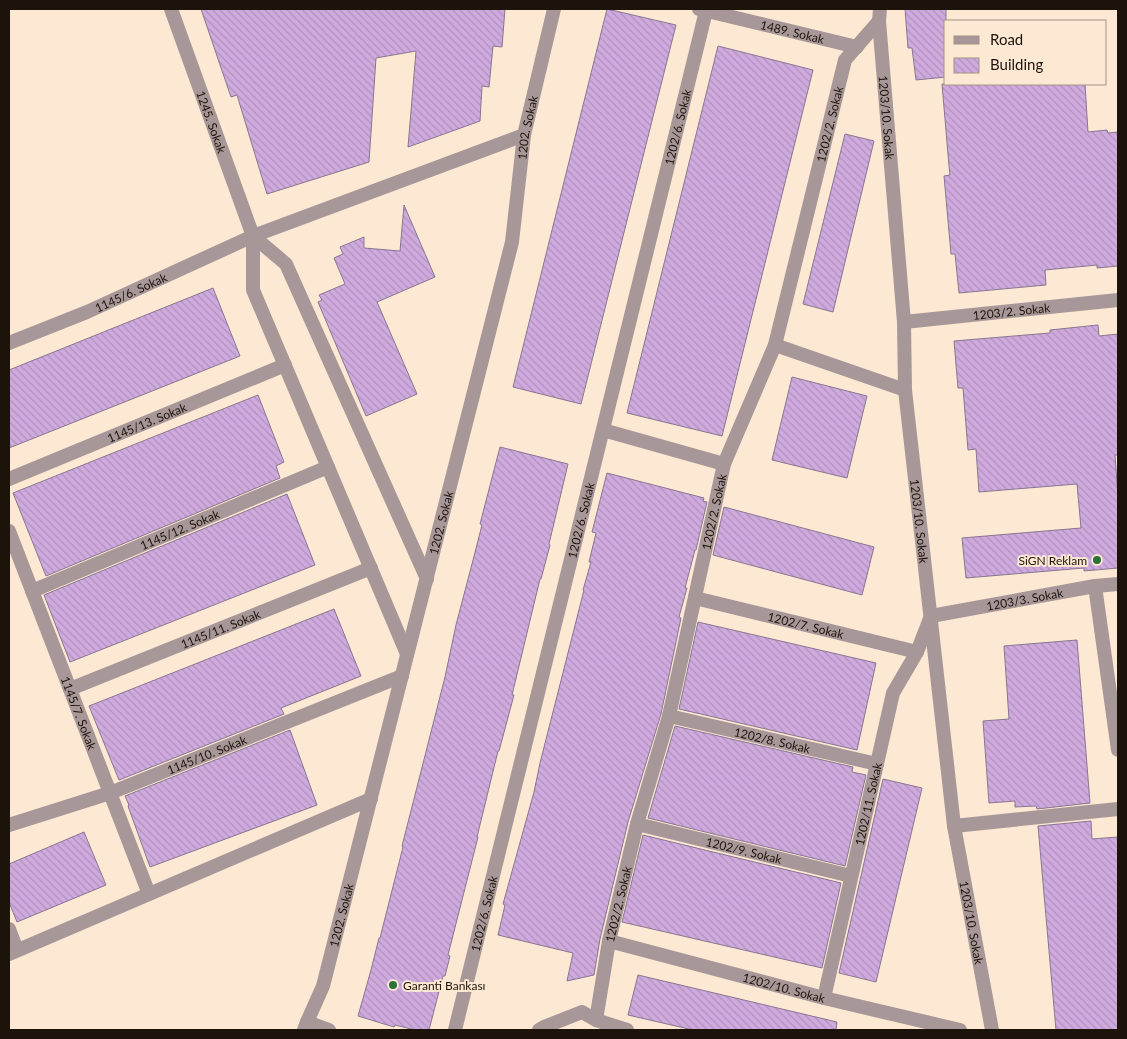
<svg xmlns="http://www.w3.org/2000/svg" width="1127" height="1039" font-family="Lato,sans-serif">
	<style>
		.building { fill: url(#building-back-hatch); stroke: #887690 }
		.lines { fill: none; stroke-linecap: round; stroke-linejoin: round }
		.minor { stroke: #a89798; stroke-width: 14 }
		.tertiary { stroke: #a89798; stroke-width: 14 }
		.poi-dot { fill: #2b713d; stroke: #fde9d3; stroke-width: 2 }
		.labels { text-anchor: middle; dominant-baseline: central; stroke-width: 4; stroke-linejoin: round; paint-order: stroke }
		.street-label { font-size: 12px; fill: #1c140a; stroke: #fde9d3 }
		.poi-label { font-size: 12px; fill: #1c140a; stroke: #fde9d3; text-anchor: end }
	</style>
	<defs>
		<pattern id="building-back-hatch" width="6" height="6" patternUnits="userSpaceOnUse" patternTransform="scale(1.25)"><rect width="6" height="6" fill="#cfaade"/><path d="M-1 5l2 2M0 0l6 6M5-1l2 2" fill="none" stroke="#b191bd"/></pattern>
	</defs>
	<rect width="100%" height="100%" fill="#fde9d3"/>
	<g class="building">
		<polygon points="201,9 505,9 502,47 493,46 489,87 482,86 480,121 408,147 416,51 376,58 369,162 267,194 237,95 231,97"/>
		<polygon points="607,9 676,25 581,404 513,387"/>
		<polygon points="905,9 946,9 946,77 916,80 912,48 908,48"/>
		<polygon points="718,46 813,70 722,436 627,413"/>
		<polygon points="942,84 1085,84 1088,132 1107,130 1108,133 1118,132 1118,266 1097,268 1097,265 1045,270 1046,285 959,293 955,254 951,254 944,176 950,175 949,166"/>
		<polygon points="845,134 874,141 833,312 803,304"/>
		<polygon points="404,205 435,277 377,302 417,394 366,416 318,302 322,300 319,295 345,284 334,258 343,254 340,247 364,237 364,248 400,251"/>
		<polygon points="213,288 240,356 9,448 9,370"/>
		<polygon points="1098,325 1099,336 1118,334 1118,455 1115,455 1118,497 1118,568 1084,571 1084,568 966,578 962,538 1081,528 1077,484 979,492 976,449 968,450 963,388 958,388 954,341 1050,333 1050,330"/>
		<polygon points="792,377 867,396 847,478 772,460"/>
		<polygon points="258,395 284,462 276,466 280,478 46,576 13,493"/>
		<polygon points="500,447 568,464 549,544 550,545 541,579 540,579 512,695 514,695 499,751 498,751 477,837 478,837 448,955 450,956 445,976 443,976 429,1030 415,1030 395,1025 394,1027 358,1016 371,970 379,938 380,938 403,847 402,846 445,677 456,625 472,564 482,525 480,524"/>
		<polygon points="607,473 704,498 703,501 707,502 696,550 695,550 685,588 687,588 679,617 681,618 661,714 628,822 600,939 594,975 567,981 573,953 498,935 505,905 503,904 534,792 540,763 584,590 583,590 591,562 589,562 596,533 592,532"/>
		<polygon points="287,494 315,565 70,662 44,595"/>
		<polygon points="724,507 874,547 862,595 713,555"/>
		<polygon points="334,609 361,676 281,708 284,714 119,780 89,706"/>
		<polygon points="698,622 876,663 857,750 679,709"/>
		<polygon points="1077,640 1090,803 1037,809 1036,806 1015,807 1015,801 989,803 983,721 1009,719 1004,646"/>
		<polygon points="675,726 853,767 852,772 866,775 845,866 648,818"/>
		<polygon points="290,730 317,805 150,867 128,806 129,805 125,796"/>
		<polygon points="883,779 922,788 876,982 839,973"/>
		<polygon points="1091,821 1092,839 1118,837 1118,1030 1056,1030 1038,826"/>
		<polygon points="84,832 106,885 17,922 9,902 9,864"/>
		<polygon points="643,835 841,883 822,968 622,922"/>
		<polygon points="638,975 837,1022 836,1030 693,1030 628,1015"/>
	</g>
	<g class="lines">
		<g class="minor">
			<path id="s1" d="M699,9L857,47"/>
			<path id="s2" d="M880,9L879,21L904,322L905,390L954,826L992,1030"/>
			<path id="s3" d="M904,322L1118,300"/>
			<polyline points="775,345 905,390"/>
			<polyline points="603,430 724,464"/>
			<path id="s4" d="M9,479L285,365"/>
			<path id="s5" d="M9,531L149,894"/>
			<polyline points="1095,586 1118,750"/>
			<path id="s6" d="M32,591L328,467"/>
			<path id="s7" d="M695,598L917,652"/>
			<path id="s8" d="M70,689L371,568"/>
			<path id="s9" d="M669,716L877,764"/>
			<path id="s10" d="M637,824L851,876"/>
			<path id="s11" d="M9,825L110,793L402,676"/>
			<polyline points="954,826 1118,809"/>
			<polyline points="9,929 17,950"/>
			<path id="s12" d="M609,941L824,998L960,1030"/>
			<polyline points="9,954 371,799"/>
			<path id="s13" d="M824,998L893,693L917,652L931,616L1095,586L1118,584"/>
			<path id="s14" d="M596,1020L609,941L637,824L669,716L724,464L775,345L845,60L879,21"/>
			<polyline points="307,1022 329,1030"/>
			<path id="s15" d="M455,1030L706,11"/>
			<polyline points="539,1030 544,1027 582,1012 596,1020 627,1030"/>
		</g>
		<g class="tertiary">
			<path id="s16" d="M171,9L253,236V290L407,654"/>
			<polyline points="253,236 286,264 427,579"/>
			<path id="s17" d="M9,343L87,312L253,236L524,135"/>
			<path id="s18" d="M304,1030L307,1022L323,986L512,242L524,135L554,9"/>
		</g>
	</g>
	<g class="poi-dot">
		<circle cx="1097" cy="560" r="5"/>
		<circle cx="393" cy="985" r="5"/>
	</g>
	<g class="labels">
		<g class="street-label">
			<text stroke="none"><textPath href="#s1" startOffset="96">1489. Sokak</textPath></text>
			<text stroke="none"><textPath href="#s2" startOffset="109">1203/10. Sokak</textPath></text>
			<text stroke="none"><textPath href="#s16" startOffset="120">1245. Sokak</textPath></text>
			<text stroke="none"><textPath href="#s14" startOffset="928">1202/2. Sokak</textPath></text>
			<text stroke="none"><textPath href="#s18" startOffset="931">1202. Sokak</textPath></text>
			<text stroke="none"><textPath href="#s15" startOffset="930">1202/6. Sokak</textPath></text>
			<text stroke="none"><textPath href="#s17" startOffset="132">1145/6. Sokak</textPath></text>
			<text stroke="none"><textPath href="#s3" startOffset="108">1203/2. Sokak</textPath></text>
			<text stroke="none"><textPath href="#s4" startOffset="149">1145/13. Sokak</textPath></text>
			<text stroke="none"><textPath href="#s14" startOffset="522">1202/2. Sokak</textPath></text>
			<text stroke="none"><textPath href="#s15" startOffset="525">1202/6. Sokak</textPath></text>
			<text stroke="none"><textPath href="#s2" startOffset="514">1203/10. Sokak</textPath></text>
			<text stroke="none"><textPath href="#s18" startOffset="526">1202. Sokak</textPath></text>
			<text stroke="none"><textPath href="#s6" startOffset="160">1145/12. Sokak</textPath></text>
			<text stroke="none"><textPath href="#s13" startOffset="494">1203/3. Sokak</textPath></text>
			<text stroke="none"><textPath href="#s7" startOffset="114">1202/7. Sokak</textPath></text>
			<text stroke="none"><textPath href="#s8" startOffset="162">1145/11. Sokak</textPath></text>
			<text stroke="none"><textPath href="#s5" startOffset="195">1145/7. Sokak</textPath></text>
			<text stroke="none"><textPath href="#s9" startOffset="106">1202/8. Sokak</textPath></text>
			<text stroke="none"><textPath href="#s11" startOffset="210">1145/10. Sokak</textPath></text>
			<text stroke="none"><textPath href="#s13" startOffset="199">1202/11. Sokak</textPath></text>
			<text stroke="none"><textPath href="#s10" startOffset="110">1202/9. Sokak</textPath></text>
			<text stroke="none"><textPath href="#s14" startOffset="118">1202/2. Sokak</textPath></text>
			<text stroke="none"><textPath href="#s15" startOffset="120">1202/6. Sokak</textPath></text>
			<text stroke="none"><textPath href="#s18" startOffset="121">1202. Sokak</textPath></text>
			<text stroke="none"><textPath href="#s2" startOffset="919">1203/10. Sokak</textPath></text>
			<text stroke="none"><textPath href="#s12" startOffset="181">1202/10. Sokak</textPath></text>
		</g>
		<g class="poi-label">
			<text x="1087" y="560">SiGN Reklam</text>
			<text x="403" y="985" text-anchor="start">Garanti Bankası</text>
		</g>
	</g>
	<rect width="1127" height="1039" fill="none" stroke="#1c140a" stroke-width="20"/>
	<rect x="944" y="20" width="162" height="65" fill="#fde9d3" stroke="#a39483"/>
	<rect x="954" y="36" width="25" height="8" fill="#a89798" stroke="#a39483"/>
	<text x="990" y="45" font-size="15" fill="#1c140a">Road</text>
	<rect x="954" y="58" width="25" height="15" fill="url(#building-back-hatch)" stroke="#a39483"/>
	<text x="990" y="70" font-size="15" fill="#1c140a">Building</text>
</svg>
